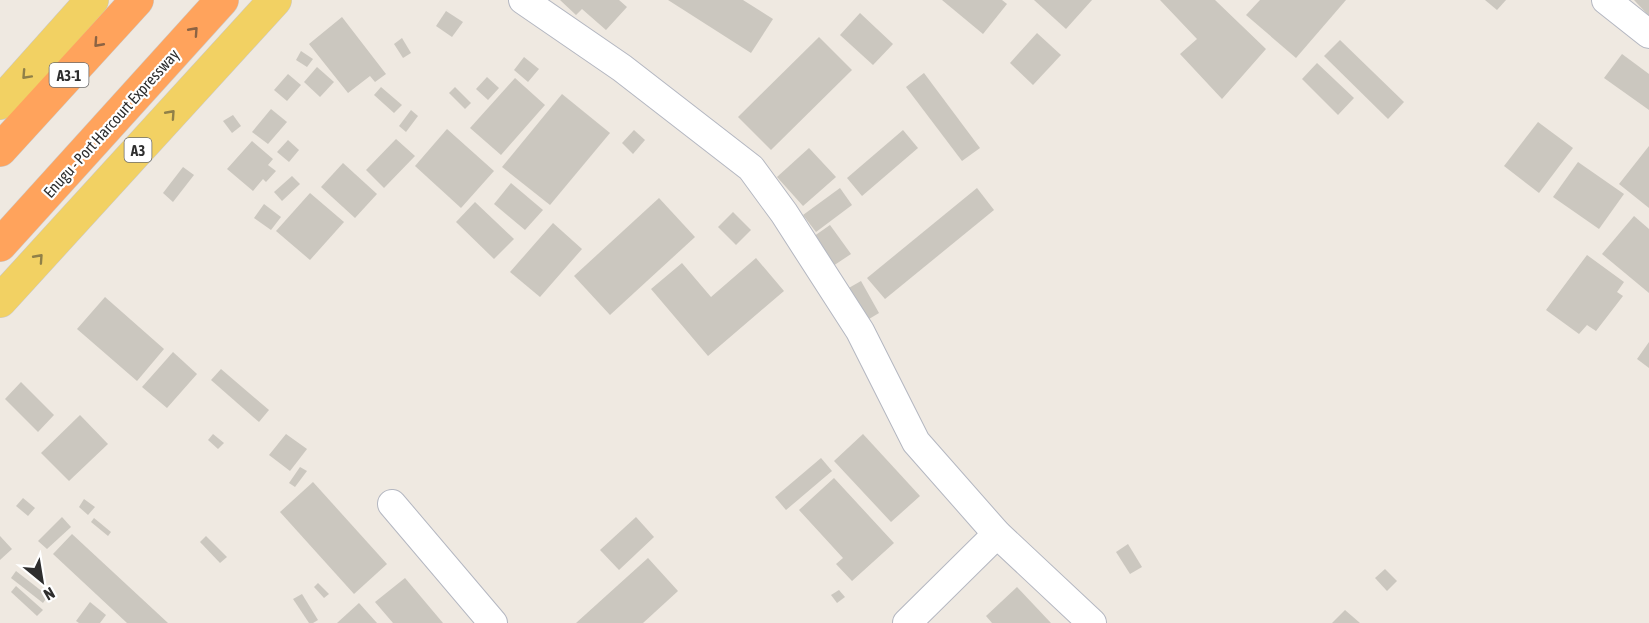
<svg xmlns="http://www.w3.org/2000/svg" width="1649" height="623" font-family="'Asap Condensed',sans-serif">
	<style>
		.building { fill: #cbc7bf }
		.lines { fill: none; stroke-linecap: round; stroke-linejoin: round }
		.street-casing { stroke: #b4b7c1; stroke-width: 30 }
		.primary-casing { stroke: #c9c9c9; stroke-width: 34 }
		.highway-casing { stroke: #c9c9c9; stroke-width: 34 }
		.street { stroke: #fff; stroke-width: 28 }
		.primary { stroke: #f2d163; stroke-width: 33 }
		.highway { stroke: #ffa35c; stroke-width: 33 }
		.oneway { stroke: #8c6343 }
		.oneway2 { stroke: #908048 }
		.labels { text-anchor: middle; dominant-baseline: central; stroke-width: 4.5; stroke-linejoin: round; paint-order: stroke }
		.shield { fill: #fff; stroke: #6d6d6d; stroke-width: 1.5 }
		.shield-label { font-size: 15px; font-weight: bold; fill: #2e2e2e }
		.street-label { font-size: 16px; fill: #2e2e2e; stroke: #fff }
	</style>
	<rect width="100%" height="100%" fill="#efe9e1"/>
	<g class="building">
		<polygon points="560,0 619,0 627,7 606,30 582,9 576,15"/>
		<polygon points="668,0 743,0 773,19 751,53"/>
		<polygon points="942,0 1002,0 1007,4 983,34"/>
		<polygon points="1034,0 1092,0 1066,29"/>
		<polygon points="1160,0 1215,0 1266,49 1222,99 1180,54 1197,39"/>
		<polygon points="1260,0 1346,0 1296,58 1246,15"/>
		<polygon points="1485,0 1506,0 1497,10"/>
		<polygon points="1634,0 1649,0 1649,16"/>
		<polygon points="446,11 463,22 452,37 436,26"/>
		<polygon points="860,13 893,44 873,65 840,35"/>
		<polygon points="342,17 386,74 375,82 370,76 348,93 309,44"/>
		<polygon points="1037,33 1061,55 1033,85 1010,63"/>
		<polygon points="819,37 852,70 771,150 738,117"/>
		<polygon points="402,38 411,53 403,58 394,44"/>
		<polygon points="1340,40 1404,102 1388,119 1324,56"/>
		<polygon points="301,51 313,59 307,67 296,60"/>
		<polygon points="1622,54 1649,74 1649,110 1604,78"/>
		<polygon points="524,57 539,69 528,82 514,70"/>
		<polygon points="1317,63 1354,98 1338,115 1302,79"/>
		<polygon points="317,67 334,82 320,97 304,82"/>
		<polygon points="924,73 980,148 962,161 906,87"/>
		<polygon points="288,74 301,85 287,101 274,90"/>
		<polygon points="487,77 499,88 488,100 476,89"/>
		<polygon points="515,78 545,105 501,155 470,128"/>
		<polygon points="381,87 402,105 394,113 374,95"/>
		<polygon points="455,87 471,103 465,109 449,93"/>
		<polygon points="562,94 610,133 550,205 502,167"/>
		<polygon points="271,109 287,122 268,144 252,132"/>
		<polygon points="411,110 418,116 406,132 399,126"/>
		<polygon points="233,115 241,126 232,133 223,121"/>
		<polygon points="1538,122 1573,148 1539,193 1504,166"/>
		<polygon points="447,129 494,171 461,208 415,166"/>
		<polygon points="634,130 645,140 633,154 622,143"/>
		<polygon points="903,130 918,148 862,196 847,178"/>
		<polygon points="396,139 415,156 384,188 366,170"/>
		<polygon points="288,140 299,150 289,162 277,152"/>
		<polygon points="252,141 273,159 268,165 276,171 266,182 263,179 253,191 227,169"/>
		<polygon points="1649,146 1649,208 1619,184"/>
		<polygon points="809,148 836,177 803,206 777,177"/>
		<polygon points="1578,162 1624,194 1599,229 1553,197"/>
		<polygon points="343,163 377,194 355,218 321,187"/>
		<polygon points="183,167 194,175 173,202 163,193"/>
		<polygon points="292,176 300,184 282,201 274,192"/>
		<polygon points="511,183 543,210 525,230 494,204"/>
		<polygon points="840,188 852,205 816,232 803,215"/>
		<polygon points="977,188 994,210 885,299 867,278"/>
		<polygon points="310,193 344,222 310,260 276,231"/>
		<polygon points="659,198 695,237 610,315 574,276"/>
		<polygon points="475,202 514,239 494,259 456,222"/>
		<polygon points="264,204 281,217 271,230 254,218"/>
		<polygon points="733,212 751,230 736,245 718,227"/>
		<polygon points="1634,216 1649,229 1649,293 1602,254"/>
		<polygon points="553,223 582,249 540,297 510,272"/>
		<polygon points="830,225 851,254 830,268 810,239"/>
		<polygon points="1587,255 1624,282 1617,292 1623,296 1596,331 1587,325 1579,334 1546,310"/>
		<polygon points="756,258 784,291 708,356 651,289 682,263 711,297"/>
		<polygon points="861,281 879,313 859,325 840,293"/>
		<polygon points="105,297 164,349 137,381 77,329"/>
		<polygon points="1649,342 1649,368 1637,359"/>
		<polygon points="173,352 197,374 167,408 142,387"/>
		<polygon points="221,369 269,410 259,422 211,380"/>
		<polygon points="21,382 54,415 38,432 5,399"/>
		<polygon points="80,415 108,444 69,481 41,453"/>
		<polygon points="213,434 224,443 218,449 208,440"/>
		<polygon points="286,434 307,449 290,471 269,455"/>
		<polygon points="863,434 920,496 891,522 834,461"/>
		<polygon points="821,458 832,471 786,510 775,497"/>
		<polygon points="300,467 307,471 295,487 289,483"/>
		<polygon points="834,478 894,543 852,581 836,564 843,558 799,510"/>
		<polygon points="313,482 387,564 354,594 280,512"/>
		<polygon points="23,498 35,508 28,516 16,506"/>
		<polygon points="84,499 95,507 88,515 79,507"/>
		<polygon points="62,517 71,527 47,549 38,541"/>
		<polygon points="636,517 654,537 619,570 600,550"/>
		<polygon points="94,518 111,532 108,536 91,522"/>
		<polygon points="72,534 168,623 127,623 53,554"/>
		<polygon points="0,536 12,549 0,560"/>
		<polygon points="206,536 227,557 220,563 200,542"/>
		<polygon points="1128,544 1142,567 1130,574 1116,552"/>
		<polygon points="648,558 678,591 643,623 576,623"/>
		<polygon points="1385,569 1397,581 1387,591 1375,578"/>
		<polygon points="16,571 48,596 43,603 11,578"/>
		<polygon points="405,578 443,623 393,623 375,602"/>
		<polygon points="318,583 329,594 324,598 314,587"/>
		<polygon points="16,586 43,610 37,616 11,592"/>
		<polygon points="1017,587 1051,623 992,623 986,616"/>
		<polygon points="839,590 845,597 837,603 831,595"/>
		<polygon points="302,594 318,620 313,623 309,623 293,599"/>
		<polygon points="90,602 106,615 100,623 79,623 76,621"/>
		<polygon points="359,603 377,623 337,623"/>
		<polygon points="1345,610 1360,623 1332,623"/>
	</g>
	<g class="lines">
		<g class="street-casing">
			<g id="street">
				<polyline points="523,0 622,68 751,168 784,213 860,331 916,442 997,534 1092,623"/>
				<polyline points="1606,0 1649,34"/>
				<polyline points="392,504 493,623"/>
				<polyline points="907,623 997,534"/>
			</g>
		</g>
		<g class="primary-casing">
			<g id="primary">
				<polyline points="0,103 92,0"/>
				<polyline points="0,301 275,0"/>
			</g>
		</g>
		<g class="highway-casing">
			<g id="highway">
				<polyline points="0,150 137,0"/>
				<polyline points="0,245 222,0"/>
			</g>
		</g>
		<use href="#street" class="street"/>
		<use href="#primary" class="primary"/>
		<use href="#highway" class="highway"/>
	</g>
	<defs><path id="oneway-chevron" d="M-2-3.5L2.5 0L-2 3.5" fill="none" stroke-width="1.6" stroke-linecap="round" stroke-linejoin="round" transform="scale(1.5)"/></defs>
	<g class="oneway">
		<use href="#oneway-chevron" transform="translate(194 31) rotate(-48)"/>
		<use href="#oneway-chevron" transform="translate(98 43) rotate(132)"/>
	</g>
	<g class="oneway2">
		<use href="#oneway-chevron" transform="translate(26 75) rotate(133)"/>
		<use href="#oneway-chevron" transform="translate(171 114) rotate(-48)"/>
		<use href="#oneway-chevron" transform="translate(39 258) rotate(-48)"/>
	</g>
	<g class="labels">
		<g class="shield">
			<rect x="49.5" y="63" width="39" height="24" rx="4.5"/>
			<rect x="124.5" y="138" width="27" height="24" rx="4.5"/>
		</g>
		<g class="shield-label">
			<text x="69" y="75">A3-1</text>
			<text x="138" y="150">A3</text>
		</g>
		<g class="street-label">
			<text transform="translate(111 123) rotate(-48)">Enugu - Port Harcourt Expressway</text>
		</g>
	</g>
	<g transform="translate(42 581) rotate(150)" stroke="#ffffff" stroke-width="4.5" paint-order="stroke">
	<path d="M0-4.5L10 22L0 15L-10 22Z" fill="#2e2e2e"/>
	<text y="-9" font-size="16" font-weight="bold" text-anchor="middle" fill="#2e2e2e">N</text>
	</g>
</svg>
